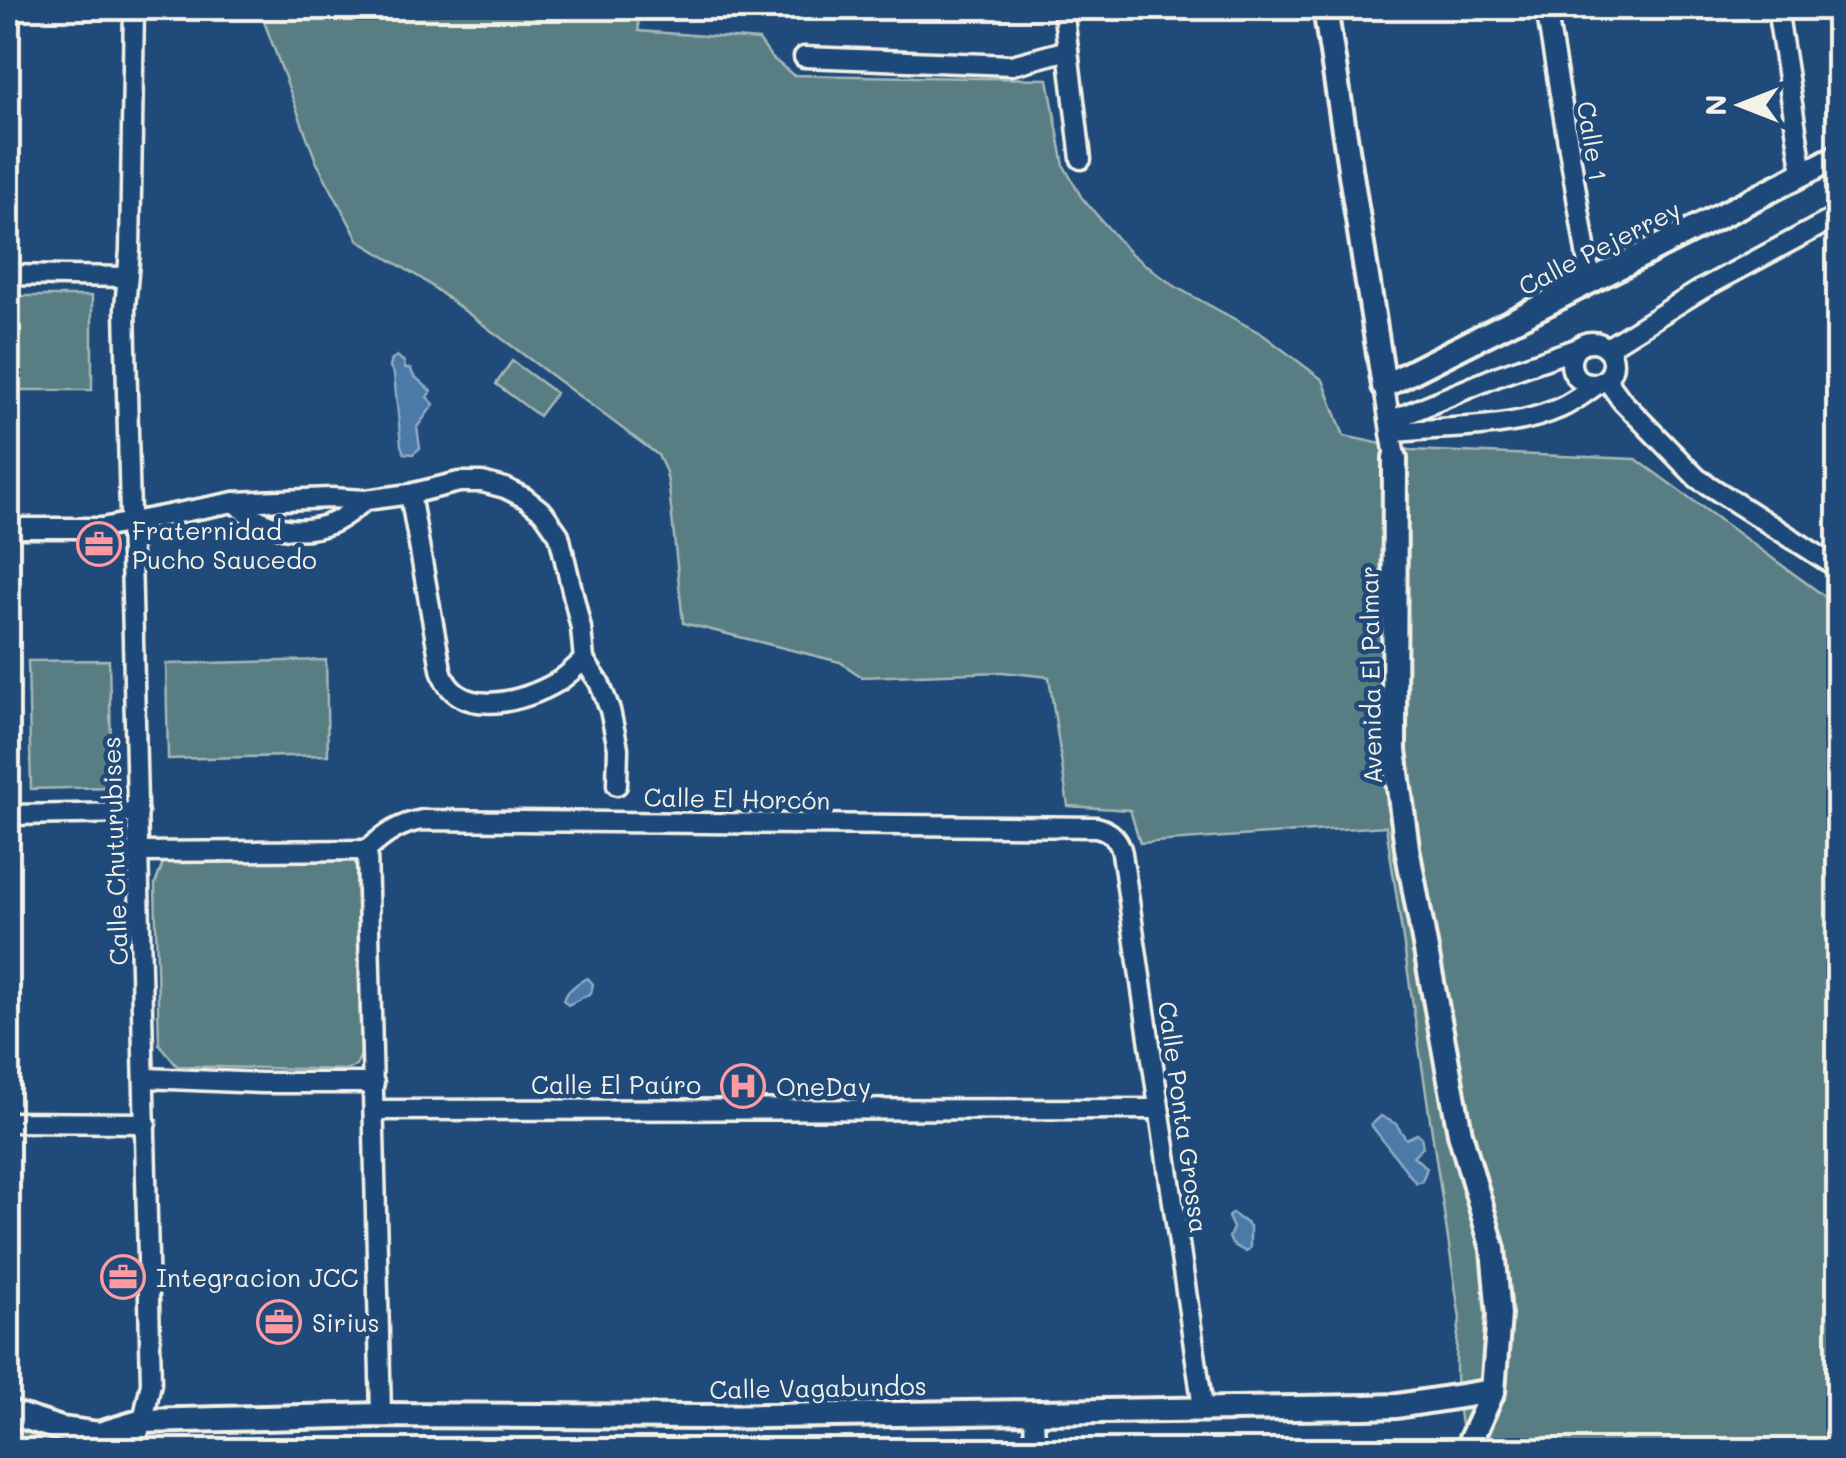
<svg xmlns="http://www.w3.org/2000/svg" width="1846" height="1458" font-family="Mali,sans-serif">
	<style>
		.green { fill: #587e83; stroke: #a6b8b6; stroke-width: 2.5 }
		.water { fill: #4c79a8; stroke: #8fa9c2; stroke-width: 2.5 }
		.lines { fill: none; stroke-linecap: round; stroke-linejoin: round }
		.minor-casing { stroke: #f4f1e8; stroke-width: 25 }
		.tertiary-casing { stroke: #f4f1e8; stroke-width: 30 }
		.minor { stroke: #1f4a7a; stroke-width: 18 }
		.tertiary { stroke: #1f4a7a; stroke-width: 22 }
		.labels { text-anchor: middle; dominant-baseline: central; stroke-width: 9; stroke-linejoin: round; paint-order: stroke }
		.street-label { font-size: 25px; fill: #f4f1e8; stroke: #1f4a7a }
		.poi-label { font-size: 25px; fill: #f4f1e8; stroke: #1f4a7a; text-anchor: start }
	</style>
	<rect width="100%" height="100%" fill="#1f4a7a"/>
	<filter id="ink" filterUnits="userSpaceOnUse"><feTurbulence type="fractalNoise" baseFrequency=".01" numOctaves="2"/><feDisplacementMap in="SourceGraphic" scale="20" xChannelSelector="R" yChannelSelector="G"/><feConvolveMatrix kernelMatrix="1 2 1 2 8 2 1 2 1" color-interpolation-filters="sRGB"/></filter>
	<g filter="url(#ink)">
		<g class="green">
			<path d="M259,8H637L639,31L759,40L771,57L793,75L1048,79L1064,166L1082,198L1130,253L1174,286L1262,334L1323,380L1344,436L1410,450L1636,459L1838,606V1450H1465C1457,1405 1452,1364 1460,1319L1386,826L1140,843L1130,810L1068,806L1049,677L1002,672L862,677L840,662L683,623L669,488L666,472L658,455L422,279L359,241L316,161Z"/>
			<rect x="8" y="296" width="84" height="94"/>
			<polygon points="512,361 556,393 539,416 496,384"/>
			<polygon points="109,660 112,787 31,789 28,661"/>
			<polygon points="326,660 328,755 168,759 166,664"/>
			<polygon points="352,855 356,863 361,1054 356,1066 345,1070 177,1066 159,1044 155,884 165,858"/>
			<polygon points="8,1405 67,1437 82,1450 8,1450"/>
		</g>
		<g class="water">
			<polygon points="397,356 404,362 405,368 411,369 413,375 431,391 427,397 434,404 417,427 420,448 413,454 404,453 401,445 394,374 390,367 392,359"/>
			<path d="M588,978L593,984L591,993L568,1005L563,1000C565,993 580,980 588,978Z"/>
			<polygon points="1381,1116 1396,1124 1406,1139 1417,1134 1421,1136 1423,1147 1413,1156 1427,1168 1422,1181 1416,1183 1371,1125"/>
			<polygon points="1232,1213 1250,1226 1250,1248 1246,1252 1232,1244 1229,1237 1233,1228 1228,1217"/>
		</g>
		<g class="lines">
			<g class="minor-casing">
				<g id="minor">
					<polyline points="1063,8 1081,159"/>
					<polyline points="1546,8 1591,283"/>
					<polyline points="1777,8 1803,174"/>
					<polyline points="804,57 1012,65 1068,50"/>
					<polyline points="8,275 127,277"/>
					<circle cx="1592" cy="363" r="21"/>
					<polyline points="1607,348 1702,289 1838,216"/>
					<polyline points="1606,379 1622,401 1697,478 1838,568"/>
					<polyline points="1384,386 1395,458"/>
					<polyline points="1390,421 1498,376 1575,349"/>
					<path d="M1391,433C1448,425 1506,432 1560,408C1574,402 1586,392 1599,383"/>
					<path d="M410,494L441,669C454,722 525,702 559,681C568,675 576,667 584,660"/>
					<path d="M234,502C261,528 296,537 332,523C344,518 356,507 366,500"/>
					<polyline points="8,528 102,528 234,502 331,498 366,500 410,494 459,482 482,482 505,488 525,498 543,512 559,535 581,628 584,660 599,682 610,710 618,748 617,785"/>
					<polyline points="8,815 138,813"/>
					<path d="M367,850C385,834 399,824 422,820L1096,827C1110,830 1119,839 1122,853L1203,1408"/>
					<polyline points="367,850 381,1415"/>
					<polyline points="140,852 367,850"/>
					<polyline points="146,1078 262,1083 374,1083"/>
					<polyline points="375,1110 1157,1109"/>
					<polyline points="8,1122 146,1123"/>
					<polyline points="1034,1411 1035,1450"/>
					<polyline points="131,1450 143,1421 151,1383 125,308 130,250 134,8"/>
				</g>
			</g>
			<g class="tertiary-casing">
				<g id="tertiary">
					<polyline points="1325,8 1384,386 1838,156"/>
					<polyline points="1395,458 1394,750 1407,848 1460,1133 1493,1249 1499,1315 1493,1391 1466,1450"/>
					<polyline points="8,1412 61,1429 99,1434 143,1421 381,1415 703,1417 1365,1407 1397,1406 1493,1391"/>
				</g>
			</g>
			<use href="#minor" class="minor"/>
			<use href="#tertiary" class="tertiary"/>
		</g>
	</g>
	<defs>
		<g id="office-ring" transform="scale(2.25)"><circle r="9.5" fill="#1f4a7a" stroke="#ff9aa2" stroke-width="1.5"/><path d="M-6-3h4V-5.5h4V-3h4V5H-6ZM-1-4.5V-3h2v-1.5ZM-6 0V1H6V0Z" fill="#ff9aa2"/></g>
		<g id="hospital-ring" transform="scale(2.25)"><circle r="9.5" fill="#1f4a7a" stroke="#ff9aa2" stroke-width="1.5"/><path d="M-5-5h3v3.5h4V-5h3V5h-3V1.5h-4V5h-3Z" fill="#ff9aa2"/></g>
	</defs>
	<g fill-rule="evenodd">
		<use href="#office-ring" x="99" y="544"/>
		<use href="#hospital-ring" x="743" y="1086"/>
		<use href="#office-ring" x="123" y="1277"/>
		<use href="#office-ring" x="279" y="1322"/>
	</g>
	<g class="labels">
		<g class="street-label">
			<text transform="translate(1593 141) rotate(81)">Calle 1</text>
			<text transform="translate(1599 247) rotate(-27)">Calle Pejerrey</text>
			<text transform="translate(1370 675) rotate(-91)">Avenida El Palmar</text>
			<text transform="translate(737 798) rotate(1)">Calle El Horcón</text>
			<text transform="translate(114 851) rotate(-92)">Calle Chuturubises</text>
			<text x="616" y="1084">Calle El Paúro</text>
			<text transform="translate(1184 1117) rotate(82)">Calle Ponta Grossa</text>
			<text transform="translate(818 1387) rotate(-1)">Calle Vagabundos</text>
		</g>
		<g class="poi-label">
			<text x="132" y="530">Fraternidad<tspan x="132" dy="29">Pucho Saucedo</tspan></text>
			<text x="776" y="1086">OneDay</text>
			<text x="156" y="1277">Integracion JCC</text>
			<text x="312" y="1322">Sirius</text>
		</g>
	</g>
	<rect width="1846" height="1458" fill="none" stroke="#1f4a7a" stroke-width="40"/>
	<rect x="20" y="20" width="1806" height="1418" fill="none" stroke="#f4f1e8" stroke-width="4" filter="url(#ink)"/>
	<g transform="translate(1741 105) rotate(270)" stroke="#1f4a7a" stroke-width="8" paint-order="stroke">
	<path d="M0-8L18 38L0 25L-18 38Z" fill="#f4f1e8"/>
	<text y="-15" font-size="28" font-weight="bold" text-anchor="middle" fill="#f4f1e8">N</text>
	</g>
</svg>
